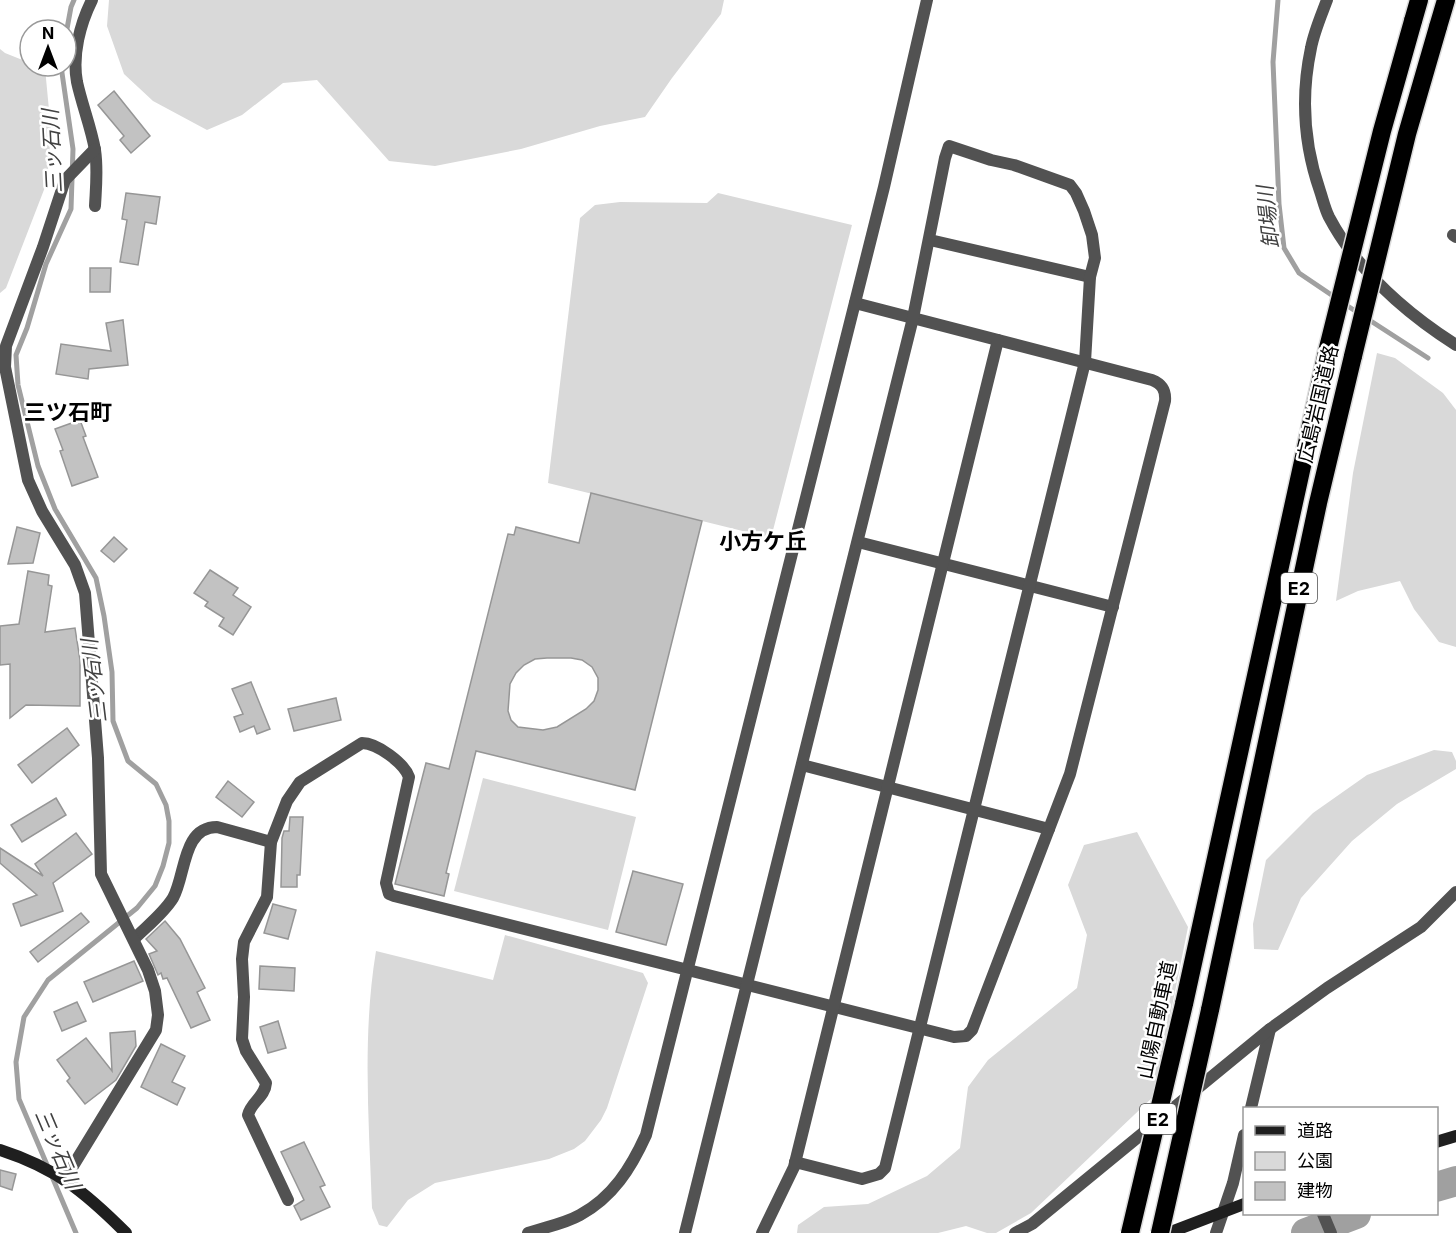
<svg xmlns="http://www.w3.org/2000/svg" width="1456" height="1233" font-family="Inter,'Noto Sans JP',sans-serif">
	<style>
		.green { fill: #d9d9d9 }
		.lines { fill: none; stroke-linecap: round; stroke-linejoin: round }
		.stream { stroke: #a0a0a0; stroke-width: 5 }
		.river { stroke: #a0a0a0; stroke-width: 30 }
		.building { fill: #c2c2c2; stroke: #969696; stroke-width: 1.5; fill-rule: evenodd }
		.motorway-casing { stroke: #dbdbdb; stroke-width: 21 }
		.minor { stroke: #525252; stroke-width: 12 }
		.tertiary { stroke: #525252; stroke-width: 12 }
		.secondary { stroke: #1f1f1f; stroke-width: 12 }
		.motorway { stroke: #000; stroke-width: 18 }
		.motorway-bridge-casing { stroke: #dbdbdb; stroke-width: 21; stroke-linecap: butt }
		.motorway-bridge { stroke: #000; stroke-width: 18 }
		.labels { text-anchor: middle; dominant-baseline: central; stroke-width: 5; stroke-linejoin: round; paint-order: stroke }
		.shield { fill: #fff; stroke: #4c4c4c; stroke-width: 1.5 }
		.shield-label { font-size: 18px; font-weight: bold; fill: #000 }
		.street-label { font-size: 20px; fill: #000; stroke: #fff }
		.water-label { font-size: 21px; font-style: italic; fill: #414141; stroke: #fff }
		.quarter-label { font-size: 22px; font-weight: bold; fill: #000; stroke: #fff }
	</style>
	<rect width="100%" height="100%" fill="#fff"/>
	<g class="green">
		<polygon points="109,0 724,0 721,14 672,78 645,117 600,126 521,149 435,166 389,161 317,80 283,83 242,115 207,130 153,101 124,74 107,26"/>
		<polygon points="0,49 5,53 30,63 30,66 45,68 51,131 47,182 6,288 0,293"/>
		<polygon points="718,193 852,225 771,538 548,483 580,218 595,205 620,202 707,203"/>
		<polygon points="1377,353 1395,358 1443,393 1456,410 1456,647 1439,642 1414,609 1400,581 1358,591 1336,601 1353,473"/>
		<polygon points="1434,750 1452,752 1456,761 1456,769 1397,804 1352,841 1301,898 1278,950 1254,949 1253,924 1266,860 1313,813 1367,775"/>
		<polygon points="483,778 636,817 608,930 454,891"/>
		<polygon points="1137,832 1188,927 1154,1096 1031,1213 996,1233 987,1233 966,1226 938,1233 797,1233 798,1225 824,1207 868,1204 927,1176 960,1148 968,1087 988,1060 1077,988 1087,935 1068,885 1084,845"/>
		<path d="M505,935L643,973L648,983L607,1108L601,1120L585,1141L574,1149L549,1159L435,1183L408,1200L387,1227L379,1225L372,1208C369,1122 362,1036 376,951L493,980Z"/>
	</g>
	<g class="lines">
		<g class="stream">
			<polyline points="1278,0 1273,62 1279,204 1284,248 1299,273 1336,298"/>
			<polyline points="66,34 71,7 74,0"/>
			<polyline points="61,66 73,149 71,209 46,264 27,328 16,355 18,385 38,466 55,509 96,578 104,616 112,672 113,721 128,761 156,784 166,805 169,821 169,843 163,866 155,886 137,908 48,980 24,1017 16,1062 19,1099 76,1233"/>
			<polyline points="1343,303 1428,358"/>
		</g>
		<g class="river">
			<polyline points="1436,1187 1456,1181"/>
			<polyline points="1306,1233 1356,1214"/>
		</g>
	</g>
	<g class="building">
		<polygon points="114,91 150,136 131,153 120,140 124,136 98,105"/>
		<polygon points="126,193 160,197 156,224 145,222 138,265 120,262 127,220 122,219"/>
		<polygon points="90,268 111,268 110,292 90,292"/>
		<polygon points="123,320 128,365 89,369 88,379 56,374 61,344 111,351 106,323"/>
		<polygon points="80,420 86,436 83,437 98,477 72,486 60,451 63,450 55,429"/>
		<path d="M591,493L702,521L635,790L476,751L446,873L449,874L444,896L395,884L426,763L449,769L508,534L514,535L516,527L579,543ZM547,658H571L582,660L592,667L598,678V690L594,701L586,709L557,727L543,730L518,727L511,720L508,711L510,684L516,673L524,665L535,659Z"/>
		<polygon points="17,527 40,533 33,563 8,564"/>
		<polygon points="114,537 127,549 114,562 101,551"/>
		<polygon points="210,570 238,588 233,595 251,607 233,635 219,626 224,618 205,606 208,602 194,593"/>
		<polygon points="28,571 49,575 48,585 52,586 45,632 75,628 80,660 80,706 26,705 10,718 10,664 0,665 0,626 19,624"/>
		<polygon points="251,682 270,729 257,734 254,726 240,732 234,717 243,714 232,689"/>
		<polygon points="336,698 341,720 294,731 288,709"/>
		<polygon points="67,728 79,745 32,783 18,765"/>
		<polygon points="228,781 254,802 242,817 216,797"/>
		<polygon points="56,798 66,815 22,842 11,825"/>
		<polygon points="290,817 303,817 300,875 297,875 297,887 281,887 282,838 284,831 289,831"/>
		<polygon points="76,833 92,854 53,883 63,911 21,926 13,904 37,895 0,863 0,848 43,876 35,864"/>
		<polygon points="633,871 683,884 666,945 616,932"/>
		<polygon points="273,904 296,910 288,939 264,933"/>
		<polygon points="81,913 89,922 38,962 30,952"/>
		<polygon points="165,921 180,939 205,988 197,992 210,1020 191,1028 167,978 163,979 161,973 158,975 149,954 157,951 146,939"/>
		<polygon points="134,961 143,981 93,1002 84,982"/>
		<polygon points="260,966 295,968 294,991 259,989"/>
		<polygon points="77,1002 86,1021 62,1031 54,1012"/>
		<polygon points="278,1021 286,1048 268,1053 260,1027"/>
		<polygon points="135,1031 136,1046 116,1080 85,1104 67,1081 70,1078 57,1060 86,1038 112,1071 110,1033"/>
		<polygon points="161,1044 185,1056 172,1082 185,1088 177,1105 141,1087"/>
		<polygon points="304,1142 325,1185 320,1187 330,1207 301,1220 294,1206 304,1200 281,1152"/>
		<polygon points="0,1170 16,1174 12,1190 0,1186"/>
	</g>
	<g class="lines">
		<g class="motorway-casing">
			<g id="motorway">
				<polyline points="1413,21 1419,0"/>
				<polyline points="1438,27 1446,0"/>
				<polyline points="1184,1004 1327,352"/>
				<polyline points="1210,1010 1318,503 1353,356"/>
			</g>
		</g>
		<g class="minor">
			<path d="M92,0C80,24 72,55 77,82C82,105 91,127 95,150C98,169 96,187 95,206"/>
			<polyline points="1453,235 1456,237"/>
			<polyline points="930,240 1090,277"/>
			<polyline points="858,542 1113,607"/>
			<polyline points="802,765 1049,829"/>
			<path d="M134,939C147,926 163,914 173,898C186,875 182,827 217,827L271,842"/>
			<polyline points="1251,1108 1270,1029"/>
			<polyline points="65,1179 156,1030 158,1015 155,991 148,970 101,874 98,758 85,593 75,565 42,511 28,480 5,367 6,346 43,247 65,180 95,149"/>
			<path d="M288,1200L248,1115C251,1102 265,1097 266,1083L246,1051L242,1039L244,997L242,959L244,942L267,897L271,842L287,801L300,782L362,743C377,743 404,763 409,777L386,883L389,894L394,896L954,1037L966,1036L972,1030L1070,774L1165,401C1166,390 1162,384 1152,380L855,303"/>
			<polyline points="1323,1214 1331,1233"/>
			<polyline points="685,1233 913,318 945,158 949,146 991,160 1014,165 1070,185 1076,193 1084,211 1092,235 1095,258 1090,277 1085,362 885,1168 879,1174 862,1179 795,1162"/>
			<polyline points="762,1233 794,1167 998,340"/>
			<polyline points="1015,1233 1032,1224 1270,1029 1327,988 1421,927 1456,892"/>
			<polyline points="1216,1233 1233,1183 1244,1135"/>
		</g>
		<g class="tertiary">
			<path d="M1327,0C1321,16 1314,32 1311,48C1301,95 1304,145 1320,191C1323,200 1325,209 1329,217C1357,270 1406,313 1456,345"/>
			<path d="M528,1233C545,1227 564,1224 580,1215C613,1197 631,1168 646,1135L884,187L927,0"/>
		</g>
		<g class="secondary">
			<polyline points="1436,1142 1456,1136"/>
			<path d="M0,1150C56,1168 85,1192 126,1233"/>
			<polyline points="1168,1233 1244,1204"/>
		</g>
		<use href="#motorway" class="motorway"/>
		<g class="motorway-bridge-casing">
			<g id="motorway-bridge">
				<polyline points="1327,352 1382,131 1413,21"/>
				<polyline points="1353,356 1407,134 1438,27"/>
				<polyline points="1130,1233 1184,1004"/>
				<polyline points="1160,1233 1210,1010"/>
			</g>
		</g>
		<use href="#motorway-bridge" class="motorway-bridge"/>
	</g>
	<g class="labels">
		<g class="shield">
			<rect x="1281" y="573" width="36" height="30" rx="4.5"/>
			<rect x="1140" y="1104" width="36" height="30" rx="4.5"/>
		</g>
		<g class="shield-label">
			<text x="1299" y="588">E2</text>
			<text x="1158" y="1119">E2</text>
		</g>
		<g class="street-label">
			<text transform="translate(1318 404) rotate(-77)">広島岩国道路</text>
			<text transform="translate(1157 1020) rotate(-78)">山陽自動車道</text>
		</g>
		<g class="water-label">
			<text transform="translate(52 151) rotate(-93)">三ッ石川</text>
			<text transform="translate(1268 217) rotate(-96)">卸場川</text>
			<text transform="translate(94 681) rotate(-97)">三ッ石川</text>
			<text transform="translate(58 1149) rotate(67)">三ッ石川</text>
		</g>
		<g class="quarter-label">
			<text x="68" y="412">三ツ石町</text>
			<text x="763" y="541">小方ケ丘</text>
		</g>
	</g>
	<rect x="1243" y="1107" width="195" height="108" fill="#ffffff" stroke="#999999" stroke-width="1.5"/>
	<rect x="1255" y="1126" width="30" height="9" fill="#1f1f1f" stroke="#999999" stroke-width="1.5"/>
	<text x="1297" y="1137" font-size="18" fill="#000000">道路</text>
	<rect x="1255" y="1152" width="30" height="18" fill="#d9d9d9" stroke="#999999" stroke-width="1.5"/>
	<text x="1297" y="1167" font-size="18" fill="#000000">公園</text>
	<rect x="1255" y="1182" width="30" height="18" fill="#c2c2c2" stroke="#999999" stroke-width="1.5"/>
	<text x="1297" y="1197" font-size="18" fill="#000000">建物</text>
	<g transform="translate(48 48)"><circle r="28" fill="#ffffff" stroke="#999999" stroke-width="1.5"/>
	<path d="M0-4.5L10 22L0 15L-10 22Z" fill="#000000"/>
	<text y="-9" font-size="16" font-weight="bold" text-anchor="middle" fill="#000000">N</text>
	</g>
</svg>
